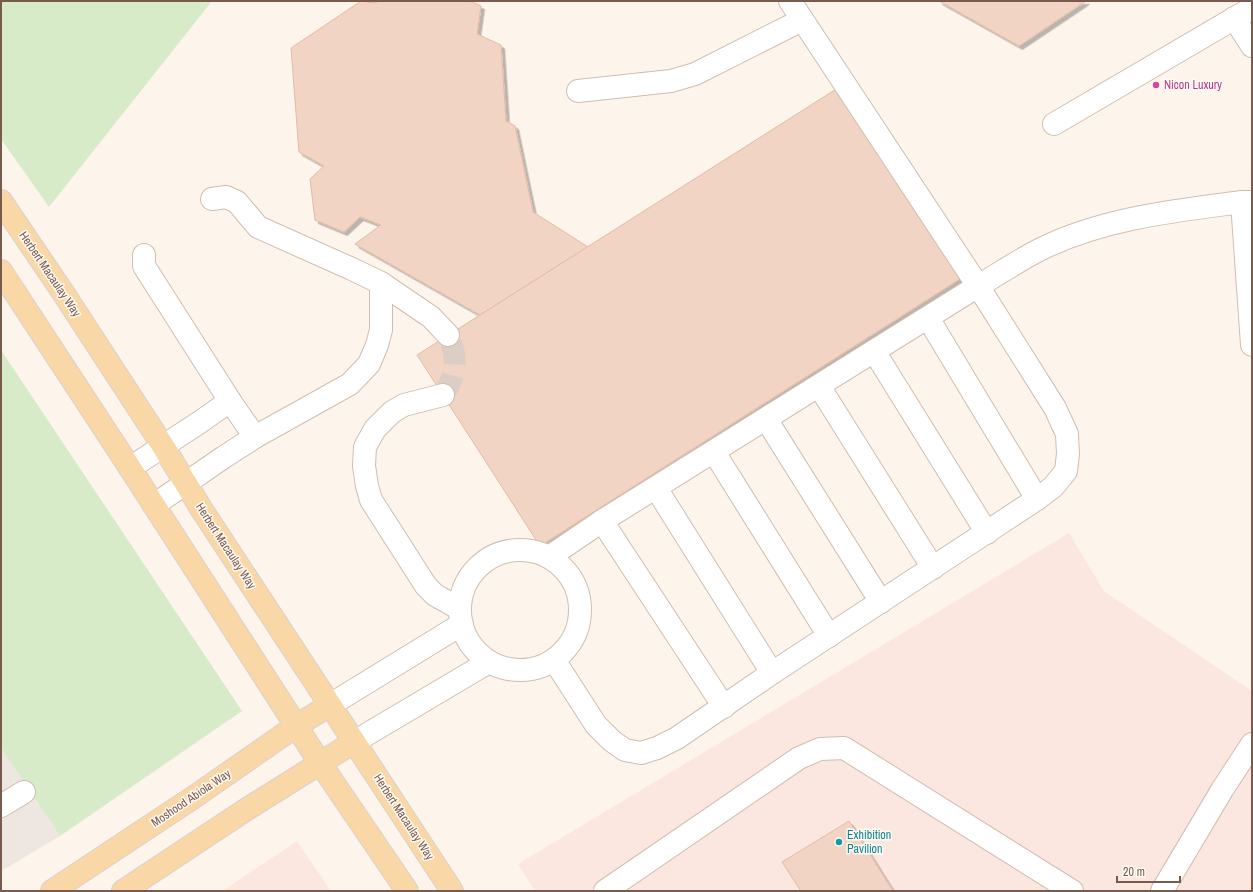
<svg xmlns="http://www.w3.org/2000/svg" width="1253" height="892" font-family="'Archivo Narrow',sans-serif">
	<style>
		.commercial { fill: #fce7e0 }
		.industrial { fill: #ede6e1 }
		.green { fill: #d8ebc9 }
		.building { fill: #f2d4c4; stroke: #e4baa4; filter: url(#shadow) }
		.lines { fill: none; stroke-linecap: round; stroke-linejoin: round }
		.minor-tunnel { stroke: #dccec4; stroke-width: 22; stroke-dasharray: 22 11; stroke-linecap: butt }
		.minor-casing { stroke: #d0bdb0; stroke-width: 24 }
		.major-casing { stroke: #d9d1cd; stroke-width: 24 }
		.minor { stroke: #fff; stroke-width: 22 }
		.major { stroke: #f9d7a6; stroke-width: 22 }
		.hotel-dot { fill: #d1479c; stroke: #fffaf3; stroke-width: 1.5 }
		.culture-dot { fill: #0f9aa8; stroke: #fffaf3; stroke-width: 1.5 }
		.labels { text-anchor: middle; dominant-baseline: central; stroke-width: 3; stroke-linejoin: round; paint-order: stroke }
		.hotel-label { font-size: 12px; fill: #b23c85; stroke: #fffaf3; text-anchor: start }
		.street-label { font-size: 12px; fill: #795b4e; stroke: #fffaf3 }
		.culture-label { font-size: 12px; fill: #0d838f; stroke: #fffaf3; text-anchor: start }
	</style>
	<defs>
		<filter id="shadow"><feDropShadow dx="3.5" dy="3.5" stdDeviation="0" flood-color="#0004"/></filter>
	</defs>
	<rect width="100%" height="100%" fill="#fdf5ec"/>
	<g class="commercial">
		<polygon points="1069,533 1104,591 1252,691 1252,891 535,891 518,864"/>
		<polygon points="297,841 331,891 222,891"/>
	</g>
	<polygon class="industrial" points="1,748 60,836 1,871"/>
	<g class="green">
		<polygon points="1,1 212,1 49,207 1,139"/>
		<polygon points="1,350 242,711 60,836 1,748"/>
	</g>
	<g class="building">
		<polygon points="361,1 375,3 379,1 470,1 481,6 477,34 501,45 506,121 515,126 533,212 588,247 480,315 355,244 381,225 360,217 344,232 315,220 310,179 324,166 299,152 291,48"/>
		<polygon points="939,1 1086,1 1019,46"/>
		<polygon points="841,86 963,277 540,546 417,355"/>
		<polygon points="849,821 893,891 801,891 782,862"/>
	</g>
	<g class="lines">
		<path class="minor-tunnel" d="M443,395C457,374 458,358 448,335"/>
		<g class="minor-casing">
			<g id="minor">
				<path d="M790,1L978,286C999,274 1019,260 1041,249C1104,218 1174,211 1242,202H1252"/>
				<polyline points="1234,18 1252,46"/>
				<polyline points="578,91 671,81 695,74 802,20"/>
				<polyline points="1054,124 1252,8"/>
				<polyline points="212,199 226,197 237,202 258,227 352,269 381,283 381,330 377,345 369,364 350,384 255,437"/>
				<polyline points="1242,202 1252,345"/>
				<polyline points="381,283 431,317 448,335"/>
				<polyline points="928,318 1037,499"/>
				<polyline points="874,351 987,533"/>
				<polyline points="819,386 933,568"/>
				<polyline points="443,395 404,405 392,412 375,429 365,447 364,466 367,486 371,500 426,586 435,595 460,609"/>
				<polyline points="766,419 881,602"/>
				<polyline points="714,452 829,636"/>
				<polyline points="130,468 200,422 230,401 144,266 144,255"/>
				<polyline points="656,488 772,673"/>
				<polyline points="154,505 224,457 255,437 230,401"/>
				<polyline points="602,521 724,707"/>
				<circle cx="520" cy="610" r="60"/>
				<polyline points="549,557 602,521 978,286 1055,408 1067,434 1068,454 1066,471 1053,487 1037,499 772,673 677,738 657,748 641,753 625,750 612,741 596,725 554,660"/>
				<polyline points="330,705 462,624"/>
				<polyline points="354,742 489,662"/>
				<polyline points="1,806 24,792"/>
				<polyline points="605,891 799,758 820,749 844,748 1072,891"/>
				<polyline points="1162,891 1222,790 1252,744"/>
			</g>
		</g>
		<g class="major-casing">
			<g id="major">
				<polyline points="1,201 62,291 163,446 202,510 452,891"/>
				<polyline points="1,271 130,468 320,763 407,891"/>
				<polyline points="52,891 194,797 296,726 330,705"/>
				<polyline points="123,891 247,809 354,742"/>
			</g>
		</g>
		<use href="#minor" class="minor"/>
		<use href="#major" class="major"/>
	</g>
	<circle class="hotel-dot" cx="1156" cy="85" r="4"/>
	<circle class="culture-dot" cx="839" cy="842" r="4"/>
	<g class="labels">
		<g class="hotel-label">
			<text x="1164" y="85">Nicon Luxury</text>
		</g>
		<g class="street-label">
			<text transform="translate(50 274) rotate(56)">Herbert Macaulay Way</text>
			<text transform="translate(226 546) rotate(57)">Herbert Macaulay Way</text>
			<text transform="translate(191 798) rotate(-34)">Moshood Abiola Way</text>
			<text transform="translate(404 817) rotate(57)">Herbert Macaulay Way</text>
		</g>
		<g class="culture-label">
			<text x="847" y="835">Exhibition<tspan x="847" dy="14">Pavilion</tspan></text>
		</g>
	</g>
	<rect width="1253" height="892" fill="none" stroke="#795b4e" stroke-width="4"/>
	<path d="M1117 876v6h63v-6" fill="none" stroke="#795b4e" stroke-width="2"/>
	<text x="1123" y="876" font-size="12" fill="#795b4e" stroke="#fffaf3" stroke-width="3" paint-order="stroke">20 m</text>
</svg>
